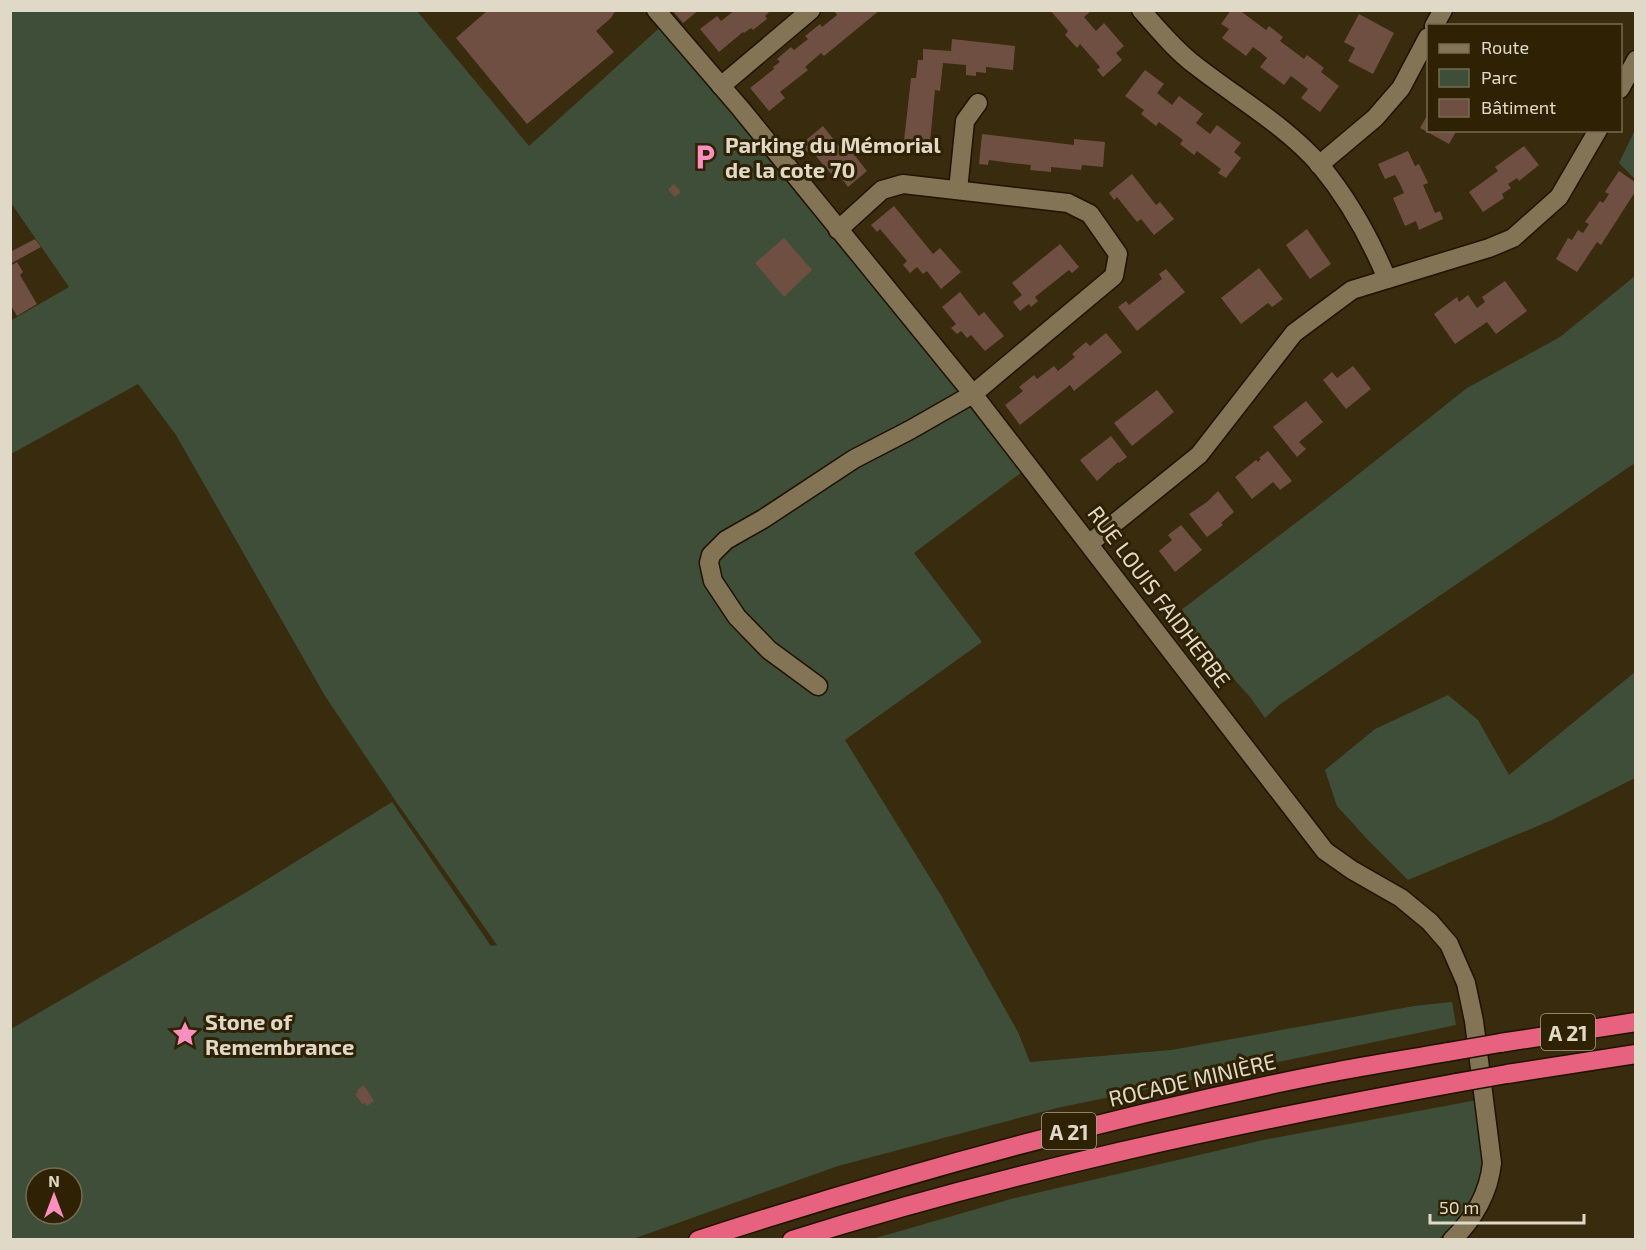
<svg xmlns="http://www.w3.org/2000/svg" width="1646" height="1250" font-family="'Exo 2',sans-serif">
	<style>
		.green { fill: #3f4e38; fill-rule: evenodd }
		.building { fill: #6e4f41 }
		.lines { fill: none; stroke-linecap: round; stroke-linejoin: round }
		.street-casing { stroke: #1f1300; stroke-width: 21 }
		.highway-casing { stroke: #1f1300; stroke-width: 21 }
		.street { stroke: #837456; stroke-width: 18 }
		.highway { stroke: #e7627f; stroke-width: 18 }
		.highway-bridge-casing { stroke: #1f1300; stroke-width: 21; stroke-linecap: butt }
		.highway-bridge { stroke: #e7627f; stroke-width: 18 }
		.labels { text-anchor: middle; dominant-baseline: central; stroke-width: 6; stroke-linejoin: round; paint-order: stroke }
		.shield { fill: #2e2104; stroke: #aba28d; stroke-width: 1.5 }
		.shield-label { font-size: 21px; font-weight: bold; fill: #e1d9c8 }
		.poi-label { font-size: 22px; font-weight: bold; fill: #e1d9c8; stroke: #2e2104; text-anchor: start }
		.street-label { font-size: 22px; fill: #e1d9c8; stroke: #2e2104 }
	</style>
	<rect width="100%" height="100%" fill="#382b0e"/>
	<g class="green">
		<path d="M11,11H417L529,146L666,22L1026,469L914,553L982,642L845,740L942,897L1018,1032L1030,1062L1171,1050L1414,1006L1452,1002L1456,1025L1057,1108L838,1166L633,1239H11V1029L245,893L392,802L491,946L497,945L397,803L325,696L176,435L138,384L11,454L10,321L69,287L11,203ZM36,1178H72V1214H36Z"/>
		<polygon points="1635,130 1635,179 1619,163"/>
		<polygon points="1635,276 1635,463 1279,705 1265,718 1250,697 1176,614 1322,503 1467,388 1560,337"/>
		<polygon points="1635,672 1635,778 1552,820 1408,880 1368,840 1337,806 1325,770 1375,729 1448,695 1478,720 1509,775"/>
		<polygon points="1477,1100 1484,1156 1478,1186 1465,1214 1439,1239 869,1240 1011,1199 1263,1140"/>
	</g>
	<g class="building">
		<polygon points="488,10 616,10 611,18 596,31 614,52 527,124 456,38"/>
		<polygon points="672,10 699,10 683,23"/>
		<polygon points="735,10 771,10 765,16 767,19 753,30 751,28 744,33 743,32 719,52 700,29 717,16 721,21"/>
		<polygon points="837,10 880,10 824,56 821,53 805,67 808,70 780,92 785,98 769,111 750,88 774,69 773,67 780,62 777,59 791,47 794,50 808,39 805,36 820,24 822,27 837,15 835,12"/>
		<polygon points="1050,10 1092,10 1084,17 1096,31 1104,23 1124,46 1116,53 1122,60 1103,77 1097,70 1100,67 1080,44 1077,48 1065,35 1068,31"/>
		<polygon points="1231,10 1243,10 1242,12 1266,30 1269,26 1283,37 1280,41 1304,59 1307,55 1315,61 1324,68 1321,72 1339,86 1320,112 1301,98 1308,89 1299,82 1291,76 1284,85 1260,67 1267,58 1260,52 1253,47 1246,56 1222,38 1229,29 1221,24"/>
		<polygon points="1359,14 1394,33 1373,74 1348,61 1355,48 1344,42"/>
		<polygon points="952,39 1015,46 1013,70 986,67 986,73 976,72 976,76 966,75 966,65 943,63 940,91 935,90 930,142 935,143 934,153 903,150 911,78 916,78 918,60 923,60 923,49 951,51"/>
		<polygon points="1145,70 1164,84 1157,93 1172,105 1179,96 1203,114 1196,123 1210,134 1217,125 1241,143 1234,152 1241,158 1226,178 1218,173 1221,169 1197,151 1194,155 1180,144 1183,140 1159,122 1156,126 1141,114 1144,110 1125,96"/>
		<polygon points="1428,114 1428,130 1457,130 1449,144 1420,128"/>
		<polygon points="823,126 843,151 848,147 867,171 848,187 835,170 831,174 810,149 807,152 800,145"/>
		<polygon points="982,134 1074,145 1074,139 1105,142 1103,167 1082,165 1081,170 1051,167 1051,172 1030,170 1031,165 1011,163 989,160 988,165 979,164"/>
		<polygon points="1524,146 1539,165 1519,181 1517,178 1508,184 1511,188 1502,194 1504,198 1483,212 1469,192 1498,171 1495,167"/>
		<polygon points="1408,151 1415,166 1419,164 1428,183 1423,185 1435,213 1440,211 1443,219 1419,230 1416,221 1405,226 1393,198 1404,193 1400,184 1395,175 1385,179 1378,164"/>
		<polygon points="1619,171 1635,182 1635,192 1601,245 1597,242 1577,272 1556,259 1568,238 1572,240 1578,230 1583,233 1589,224 1585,222 1600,201 1603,203 1609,194 1605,192"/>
		<polygon points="1132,174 1156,205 1160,202 1174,219 1154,235 1141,219 1137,222 1117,197 1114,200 1109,193"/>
		<polygon points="674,184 681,192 675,197 668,190"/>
		<polygon points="894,206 933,254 940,248 961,272 941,289 927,271 923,274 917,267 910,273 903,265 907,261 880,229 877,232 871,225"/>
		<polygon points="1307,229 1331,264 1310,279 1286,245"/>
		<polygon points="784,238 812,270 784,297 755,263"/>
		<polygon points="35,239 41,247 10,264 10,252"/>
		<polygon points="1060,244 1079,267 1072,273 1069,270 1035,297 1038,301 1031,307 1029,304 1020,311 1013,302 1022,295 1012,283"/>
		<polygon points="17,262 23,272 20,275 37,304 17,316 10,304 10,266"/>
		<polygon points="1259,268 1283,299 1272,307 1268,303 1241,324 1221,298"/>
		<polygon points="1166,269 1185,292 1137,331 1118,307 1126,301 1129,305 1162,279 1159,274"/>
		<polygon points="1505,281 1527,311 1496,334 1487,322 1455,344 1434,314 1457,297 1459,302 1468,295 1477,308 1485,302 1482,297"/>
		<polygon points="960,292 979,316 984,312 1004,336 985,351 971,335 967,338 961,331 957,334 951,328 956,324 942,307"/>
		<polygon points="1106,333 1122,352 1074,391 1070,385 1020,425 1005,405 1023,391 1019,387 1034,375 1037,379 1054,366 1058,371 1075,357 1072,354 1086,342 1090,346"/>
		<polygon points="1353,366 1371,389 1346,409 1323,380 1332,372 1337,378"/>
		<polygon points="1157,390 1174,412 1132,446 1114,423"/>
		<polygon points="1306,401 1323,422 1299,442 1306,449 1297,457 1273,427"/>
		<polygon points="1111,436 1127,457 1119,463 1118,462 1097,481 1080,460"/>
		<polygon points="1268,451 1292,481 1280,490 1273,482 1252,499 1235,477 1256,460 1258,462 1261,459 1259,458"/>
		<polygon points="1218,491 1234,512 1221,523 1223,525 1207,537 1189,514 1207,502"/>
		<polygon points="1181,525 1202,550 1175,572 1159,551 1172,540 1168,535"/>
		<polygon points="364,1085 374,1101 367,1106 365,1103 362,1104 355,1094 358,1092 357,1090"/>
	</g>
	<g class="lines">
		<g class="street-casing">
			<g id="street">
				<path d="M656,10L741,109L973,394L1325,851L1352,870L1401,898L1430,922L1449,944L1466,983L1474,1021L1492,1163C1489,1192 1474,1219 1452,1240"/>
				<path d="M1141,10C1158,29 1175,50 1195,65C1237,98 1285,125 1320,165C1348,199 1370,238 1387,279"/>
				<polyline points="1434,26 1443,10"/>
				<polyline points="721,86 811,10"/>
				<polyline points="1620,89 1636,60"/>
				<polyline points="1319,165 1375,118 1401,88 1428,37"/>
				<polyline points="958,190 965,121 978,103"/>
				<polyline points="1090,543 1199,455 1294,333 1352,290 1489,248 1513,238 1559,197 1598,130"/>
				<polyline points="818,686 769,650 737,617 713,581 709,563 711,555 726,540 763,519 854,459 910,430 973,394 1114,276 1118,254 1090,214 1068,203 903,184 882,190 838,230"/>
			</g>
		</g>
		<g class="highway-casing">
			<g id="highway">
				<polyline points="1500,1043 1636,1022"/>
				<polyline points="1507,1074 1636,1054"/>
				<path d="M698,1240C905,1173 1115,1115 1328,1073C1368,1065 1408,1059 1448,1052"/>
				<path d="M792,1240C1009,1172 1232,1124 1456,1083"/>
			</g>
		</g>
		<use href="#street" class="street"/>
		<use href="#highway" class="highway"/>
		<g class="highway-bridge-casing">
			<g id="highway-bridge">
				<polyline points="1448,1052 1500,1043"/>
				<polyline points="1456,1083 1507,1074"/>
			</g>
		</g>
		<use href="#highway-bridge" class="highway-bridge"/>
	</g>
	<defs>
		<g id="parking-bare" transform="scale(2.07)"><path d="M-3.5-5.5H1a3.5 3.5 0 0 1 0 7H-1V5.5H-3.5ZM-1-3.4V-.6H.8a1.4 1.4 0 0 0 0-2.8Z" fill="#fd8ec0" stroke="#2e2104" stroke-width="2.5" paint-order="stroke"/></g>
		<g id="sight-bare" transform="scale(2.07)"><path d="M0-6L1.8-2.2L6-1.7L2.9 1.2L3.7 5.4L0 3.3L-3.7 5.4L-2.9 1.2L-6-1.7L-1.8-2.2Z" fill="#fd8ec0" stroke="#2e2104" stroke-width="2.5" paint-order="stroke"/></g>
	</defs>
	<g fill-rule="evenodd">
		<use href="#parking-bare" x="705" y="157"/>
		<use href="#sight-bare" x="185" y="1034"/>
	</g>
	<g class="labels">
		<g class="shield">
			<rect x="1541" y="1014" width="54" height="36" rx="4.5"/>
			<rect x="1042" y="1113" width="54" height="36" rx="4.5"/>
		</g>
		<g class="shield-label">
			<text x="1568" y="1032">A 21</text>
			<text x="1069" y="1131">A 21</text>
		</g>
		<g class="poi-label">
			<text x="725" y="144">Parking du Mémorial<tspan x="725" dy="25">de la cote 70</tspan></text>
			<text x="205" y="1021">Stone of<tspan x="205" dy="25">Remembrance</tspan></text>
		</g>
		<g class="street-label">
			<text transform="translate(1160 596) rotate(53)">RUE LOUIS FAIDHERBE</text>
			<text transform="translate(1192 1079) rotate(-13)">ROCADE MINIÈRE</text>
		</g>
	</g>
	<rect width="1646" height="1250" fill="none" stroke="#e1d9c8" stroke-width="24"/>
	<rect x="1427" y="24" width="195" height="108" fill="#2e2104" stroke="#766b52" stroke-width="1.5"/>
	<rect x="1439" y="44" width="30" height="9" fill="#837456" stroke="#766b52" stroke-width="1.5"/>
	<text x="1481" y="54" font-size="18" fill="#e1d9c8">Route</text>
	<rect x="1439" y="69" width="30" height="18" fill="#3f4e38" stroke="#766b52" stroke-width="1.5"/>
	<text x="1481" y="84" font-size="18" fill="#e1d9c8">Parc</text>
	<rect x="1439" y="99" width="30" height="18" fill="#6e4f41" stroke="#766b52" stroke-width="1.5"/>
	<text x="1481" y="114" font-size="18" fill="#e1d9c8">Bâtiment</text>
	<g transform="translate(54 1196)"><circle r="28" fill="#2e2104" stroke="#766b52" stroke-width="1.5"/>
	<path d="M0-4.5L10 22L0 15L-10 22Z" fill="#fd8ec0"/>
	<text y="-9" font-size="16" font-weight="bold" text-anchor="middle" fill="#e1d9c8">N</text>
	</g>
	<path d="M1430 1214v9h154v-9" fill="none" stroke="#e1d9c8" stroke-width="3"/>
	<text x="1439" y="1214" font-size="18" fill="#e1d9c8" stroke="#2e2104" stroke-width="4.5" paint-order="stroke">50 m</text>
</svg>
